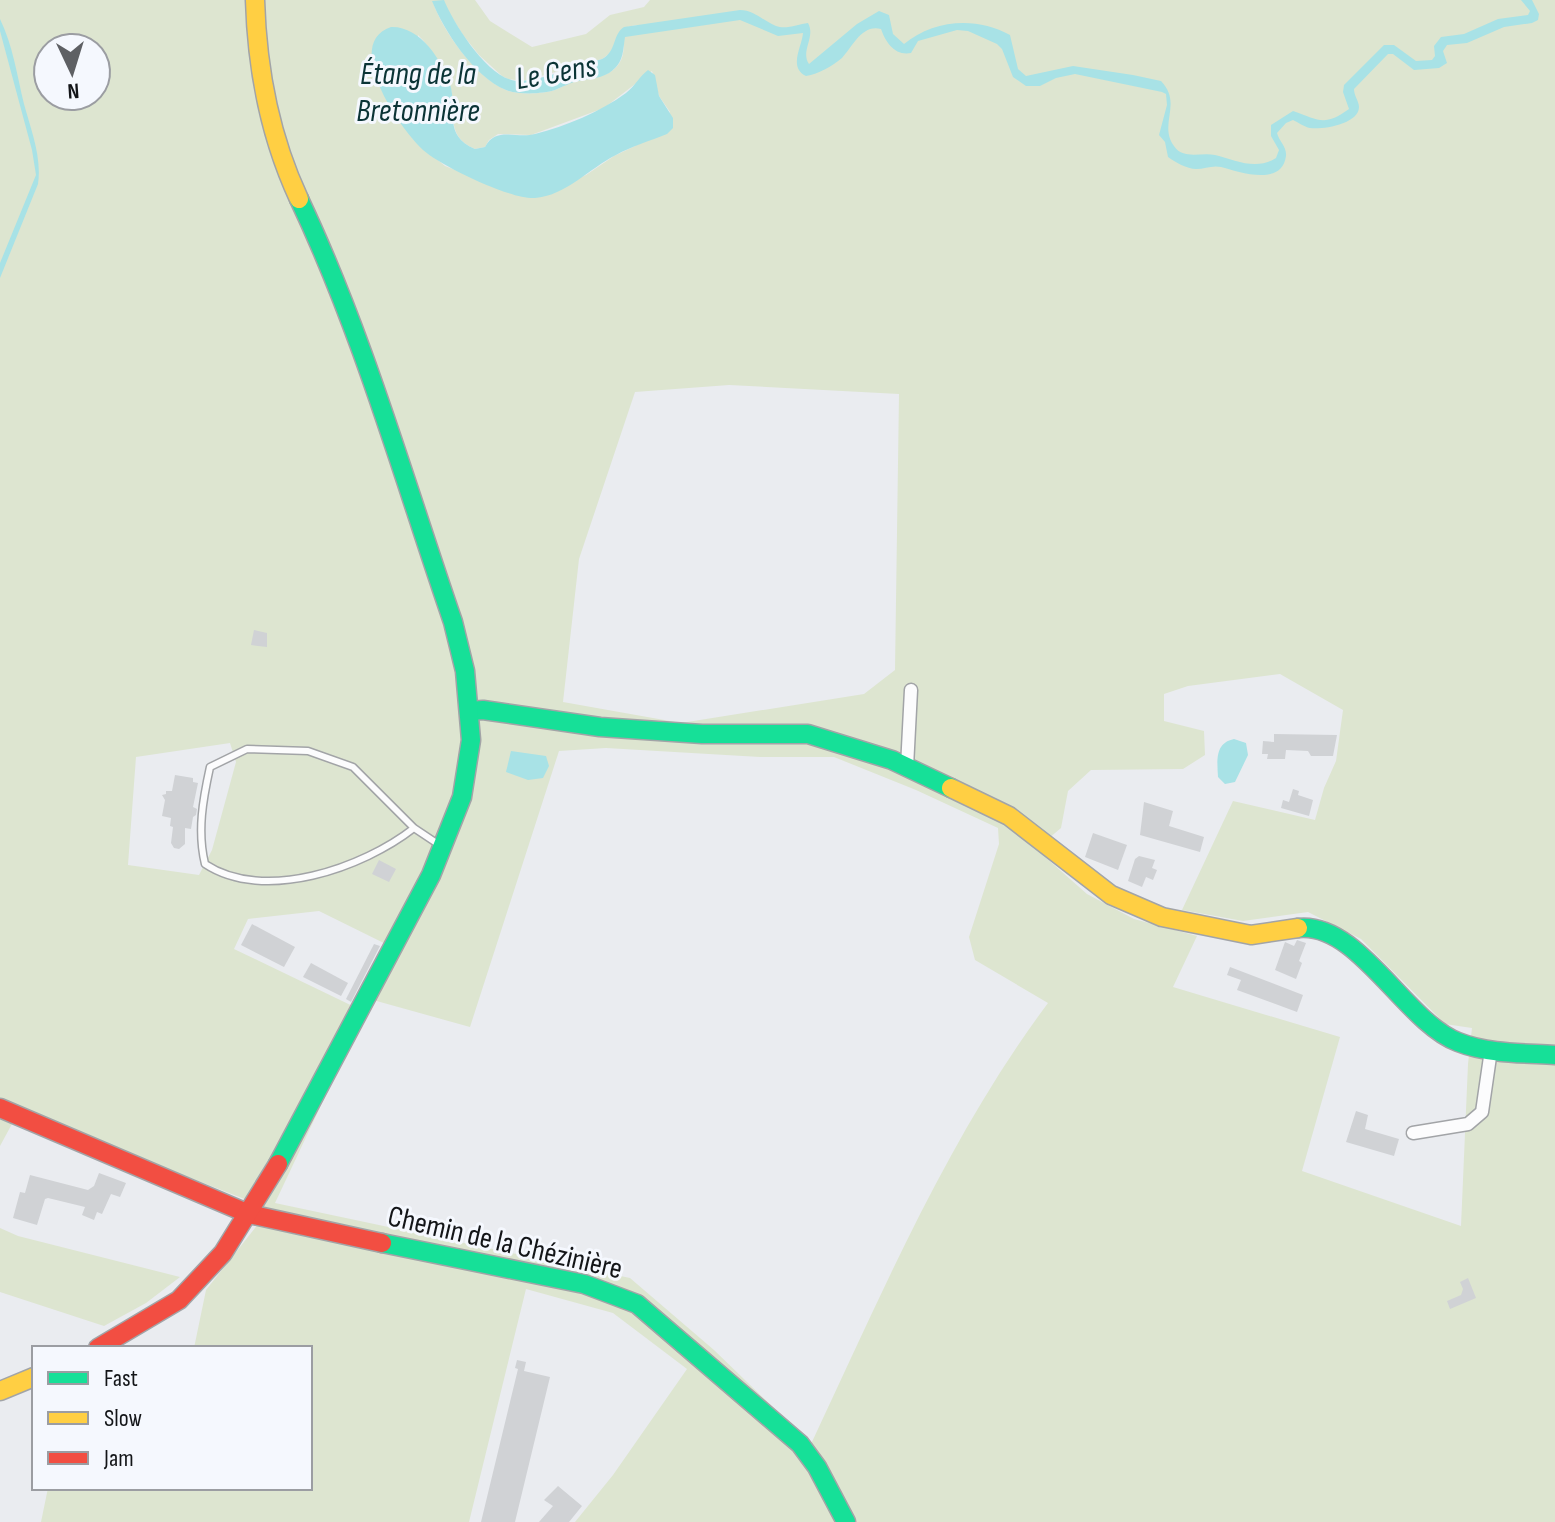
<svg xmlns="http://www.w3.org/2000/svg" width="1555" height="1522" font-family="'Sofia Sans Condensed',sans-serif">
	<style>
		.green { fill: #dde5d0; fill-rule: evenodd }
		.water { fill: #a8e2e6 }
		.building { fill: #d0d2d5 }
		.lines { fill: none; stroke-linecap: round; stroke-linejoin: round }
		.lane-casing { stroke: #a2a4a7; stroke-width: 9 }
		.street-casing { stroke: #a2a4a7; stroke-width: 15 }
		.fast-casing { stroke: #a2a4a7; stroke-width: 21 }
		.slow-casing { stroke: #a2a4a7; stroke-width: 21 }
		.jam-casing { stroke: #a2a4a7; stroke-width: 21 }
		.lane { stroke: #fcfcfd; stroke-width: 6 }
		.street { stroke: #fcfcfd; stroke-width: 12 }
		.fast { stroke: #16e098; stroke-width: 18 }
		.slow { stroke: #ffcf43; stroke-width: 18 }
		.jam { stroke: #f24e42; stroke-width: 18 }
		.labels { text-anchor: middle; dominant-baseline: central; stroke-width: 6; stroke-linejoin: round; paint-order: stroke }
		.street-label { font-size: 30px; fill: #131518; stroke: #f5f8fe }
		.water-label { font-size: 32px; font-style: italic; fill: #0b3436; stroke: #f5f8fe }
	</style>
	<rect width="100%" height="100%" fill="#eaecf0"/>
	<g class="green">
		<path d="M0,0H475L490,21L532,47L586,34L610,15L644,7L650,0H1555V1522H575L613,1475L687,1369L613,1313L526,1289L469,1522H41L48,1488H310V1348H194L206,1290L270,1209L19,1111L0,1146ZM433,2L448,11L463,35L479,55L502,76L508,79L523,81L602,59C624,46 607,28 638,25L624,37C624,50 624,62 613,70C602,79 585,78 572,82C566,84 561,88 555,90C543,94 518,95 506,90C477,78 442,31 433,2ZM418,35C430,47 443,66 449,83C459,109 442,135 475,149L485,147L489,140L498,134L531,135L604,108L652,71L659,96L670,112L635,146L614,156L586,175L534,198L523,196L445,166L412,138ZM48,48H96V96H48ZM729,385L899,394L895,670L864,694L681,723L563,702L579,559L635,392ZM1280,674L1343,710L1336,761L1324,788L1315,820L1233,801L1182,910L1243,921L1308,912L1361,939L1445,1024L1472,1028L1468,1064L1461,1226L1302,1171L1340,1037L1173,987L1197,936L1134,919L1087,894L1036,849L1061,828L1068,791L1091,770L1183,769L1205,755L1204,731L1164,721V694L1188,686ZM230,743L236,762L212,850L199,875L128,865L136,757ZM606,748L760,757H834L916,790L998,828L999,844L969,937L975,960L1048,1003C948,1137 882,1293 811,1444L714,1350L630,1278L275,1203L365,1012L234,949L248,919L319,911L400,951L373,1000L470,1027L559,751Z"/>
		<polygon points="0,1228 18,1236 180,1277 146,1303 104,1326 0,1292"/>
	</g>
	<g class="water">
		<path d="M444,0C454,24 488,79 517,81C538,82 580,65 602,59C617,51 612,35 624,27L740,10C754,10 763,21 776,26C786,30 798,24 808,23C816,37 800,51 809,64L857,24L879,11L889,15L893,34L904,44C933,20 976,16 1010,35L1018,69L1026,76L1073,66L1133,75L1161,81C1183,104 1158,124 1174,146C1183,160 1201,152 1215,155C1235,160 1256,171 1276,158L1279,150L1271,136V125L1293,111C1319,120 1324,127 1349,109L1343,92L1344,85L1384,45H1394L1416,61L1432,60L1435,56L1434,46L1441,37L1464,34L1498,19L1528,15L1530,11L1521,0H1532L1539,14L1538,20L1532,23L1504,27L1467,43L1447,45L1443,51L1447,63L1439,68L1414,70L1393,54H1388L1354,89C1354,96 1359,101 1359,107C1359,124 1322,130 1310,128C1304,127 1298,122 1293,120L1286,123L1277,133C1279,141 1287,147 1286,156C1282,187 1239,172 1221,167C1212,165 1205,169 1196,169C1187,169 1175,162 1168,157L1165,142L1159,135L1167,105L1166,94L1162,92L1075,74L1056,78L1040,86H1026L1013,77L1002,49L997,44L968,31L957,30L918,41L911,53C895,56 886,43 881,29C862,24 853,46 842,58C832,66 819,74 806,76C788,67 802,47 803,33L778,36L740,20L625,37C623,49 624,61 613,70C603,79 590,78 578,81C569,83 563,87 555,90C543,94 518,95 506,90C474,77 444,31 432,1Z"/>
		<path d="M0,19C13,46 17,75 24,104C31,130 42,157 38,184L0,278V263L36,175L32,150L0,31Z"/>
		<path d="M391,27C420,26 441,59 450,84C458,110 442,135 475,149L485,147C496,126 516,139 535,134C566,126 600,112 626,93C635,86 639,77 648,70L655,75L659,96L673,118V128L667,134C650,141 632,146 616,155C590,168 565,196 535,198C511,200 441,166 423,150C401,130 341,44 391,27Z"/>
		<path d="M1234,739L1246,743L1248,755L1235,782L1225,784L1218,777C1217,760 1215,743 1234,739Z"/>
		<polygon points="511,751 546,756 549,766 543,778 528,780 506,772"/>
	</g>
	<g class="building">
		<polygon points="254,630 267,633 267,647 251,645"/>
		<polygon points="1274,734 1337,735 1333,756 1311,756 1308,751 1286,750 1285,759 1267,759 1268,754 1262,754 1263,741 1274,742"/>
		<polygon points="175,775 193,778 193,782 198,783 193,807 197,809 196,815 193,817 191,829 185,828 185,844 179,849 174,848 171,843 173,827 170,826 171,818 162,816 165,800 162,795 166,794 166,791 172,791"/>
		<polygon points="1293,789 1299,791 1298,795 1313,800 1309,816 1281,808 1283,800 1289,802"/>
		<polygon points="1144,802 1173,811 1169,826 1204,837 1200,852 1140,835"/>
		<polygon points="1093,833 1127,845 1118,870 1085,857"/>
		<polygon points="1139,856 1155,860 1152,868 1157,870 1153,880 1146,877 1142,887 1128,881 1135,859"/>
		<polygon points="379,860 396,869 389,882 372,874"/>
		<polygon points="252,924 295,947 284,967 241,945"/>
		<polygon points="1297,940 1306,943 1299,961 1302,963 1296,979 1275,970 1285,942 1294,946"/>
		<polygon points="374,944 380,946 351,1002 346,999"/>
		<polygon points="311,963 348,983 341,996 303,977"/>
		<polygon points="1230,967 1303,995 1297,1012 1237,990 1241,980 1227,975"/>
		<polygon points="1356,1111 1368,1115 1365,1129 1399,1139 1394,1156 1346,1142"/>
		<polygon points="99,1173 126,1183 120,1197 111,1194 102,1214 97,1212 94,1220 82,1215 85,1207 48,1198 45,1199 37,1225 13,1218 20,1192 25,1193 30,1175 88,1190 94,1186"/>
		<polygon points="1468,1278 1476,1298 1450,1309 1447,1301 1461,1295 1463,1289 1460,1282"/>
		<polygon points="517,1360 526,1362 524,1371 550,1377 515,1522 481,1522 518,1369 515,1368"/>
		<polygon points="558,1486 582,1506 569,1522 539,1522 553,1506 544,1500"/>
	</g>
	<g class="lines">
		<g class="lane-casing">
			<path id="lane" d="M414,828C363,868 264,903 205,864C197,831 203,799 210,767L247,749L308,751L353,767L414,828L441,846"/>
		</g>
		<g class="street-casing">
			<g id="street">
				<polyline points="907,767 911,690"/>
				<polyline points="1413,1133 1468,1124 1482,1112 1491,1050"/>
			</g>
		</g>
		<g class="fast-casing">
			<g id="fast">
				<polyline points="470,711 483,710 600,727 702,734 808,734 892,760 951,788"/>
				<path d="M1298,928C1358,921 1405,1022 1458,1042C1488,1054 1523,1053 1555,1055"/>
				<path d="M278,1164L431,875L462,797L471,740L465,671L453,622C404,480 363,334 299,199"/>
				<polyline points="382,1243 584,1284 637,1304 800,1444 817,1467 846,1522"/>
			</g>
		</g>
		<g class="slow-casing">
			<g id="slow">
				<path d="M255,0C257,68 270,137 299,199"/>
				<polyline points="951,788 1009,816 1111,895 1162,917 1251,935 1298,928"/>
				<polyline points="0,1391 34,1377"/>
			</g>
		</g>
		<g class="jam-casing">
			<g id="jam">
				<polyline points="0,1108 249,1214 382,1243"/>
				<polyline points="98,1348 179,1300 223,1253 278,1164"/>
			</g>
		</g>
		<use href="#lane" class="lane"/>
		<use href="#street" class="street"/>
		<use href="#fast" class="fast"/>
		<use href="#slow" class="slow"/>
		<use href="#jam" class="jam"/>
	</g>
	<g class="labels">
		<g class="street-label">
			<text transform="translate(505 1243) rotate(13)">Chemin de la Chézinière</text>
		</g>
		<g class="water-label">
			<text transform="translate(556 73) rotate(-10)">Le Cens</text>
			<text x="418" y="74">Étang de la<tspan x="418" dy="37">Bretonnière</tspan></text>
		</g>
	</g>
	<rect x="32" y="1346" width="280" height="144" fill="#f5f8fe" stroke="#9b9da2" stroke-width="2"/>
	<rect x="48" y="1372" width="40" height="12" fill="#16e098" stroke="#9b9da2" stroke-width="2"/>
	<text x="104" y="1386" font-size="24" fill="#131518">Fast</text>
	<rect x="48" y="1412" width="40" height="12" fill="#ffcf43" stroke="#9b9da2" stroke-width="2"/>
	<text x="104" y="1426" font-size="24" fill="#131518">Slow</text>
	<rect x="48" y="1452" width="40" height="12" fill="#f24e42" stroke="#9b9da2" stroke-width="2"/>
	<text x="104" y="1466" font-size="24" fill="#131518">Jam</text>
	<g transform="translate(72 72) rotate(176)"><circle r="38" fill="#f5f8fe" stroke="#9b9da2" stroke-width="2"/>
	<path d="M0-6L14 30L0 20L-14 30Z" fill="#5e6064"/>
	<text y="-12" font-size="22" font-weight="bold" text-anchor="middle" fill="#131518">N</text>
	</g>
</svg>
